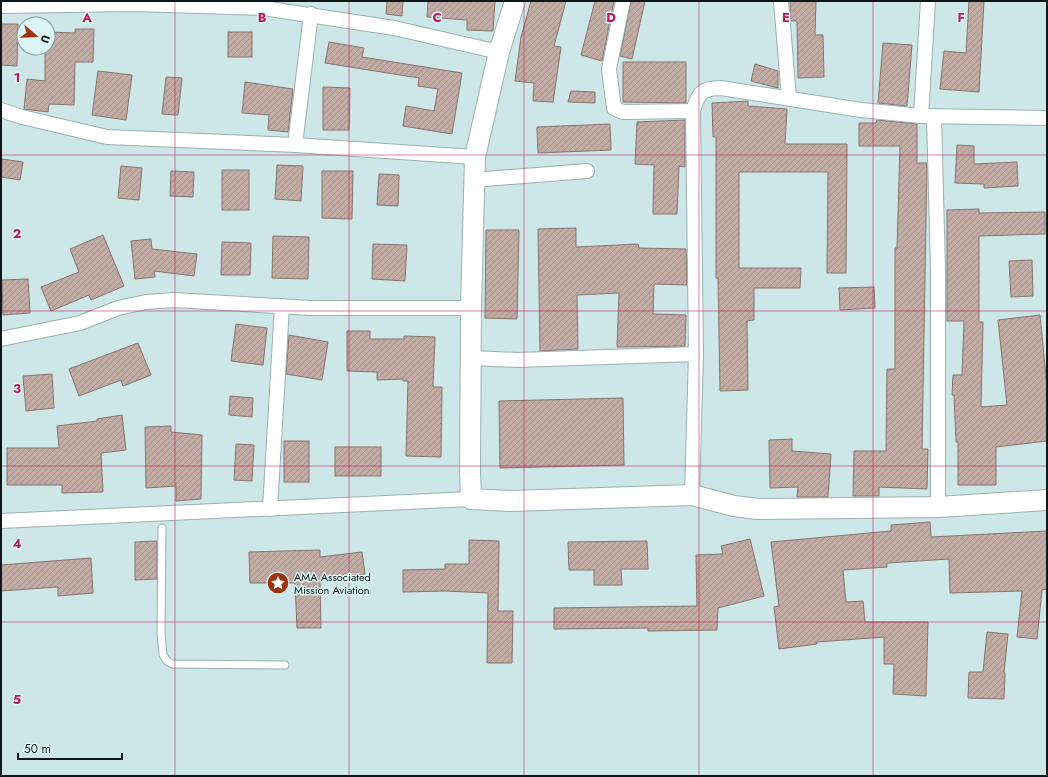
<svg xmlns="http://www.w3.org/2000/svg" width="1048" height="777" font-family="Jost,sans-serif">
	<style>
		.building { fill: url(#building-hatch); stroke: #87746d }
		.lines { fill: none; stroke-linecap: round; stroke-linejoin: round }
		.lane-casing { stroke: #99b1b1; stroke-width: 9 }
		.street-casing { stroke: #99b1b1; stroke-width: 16 }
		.secondary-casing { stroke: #99b1b1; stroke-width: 22 }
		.lane { stroke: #fff; stroke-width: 7 }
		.street { stroke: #fff; stroke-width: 14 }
		.secondary { stroke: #fff; stroke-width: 20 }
		.grid { fill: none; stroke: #c2185b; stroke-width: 1; stroke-opacity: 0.55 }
		.labels { text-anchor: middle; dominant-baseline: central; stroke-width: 3; stroke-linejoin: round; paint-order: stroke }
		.poi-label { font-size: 11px; fill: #0e1717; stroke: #dbf4f4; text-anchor: start }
		.grid-label { font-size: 13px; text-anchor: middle; font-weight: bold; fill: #c2185b; stroke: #dbf4f4; stroke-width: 3; stroke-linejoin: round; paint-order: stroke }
	</style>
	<defs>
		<pattern id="building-hatch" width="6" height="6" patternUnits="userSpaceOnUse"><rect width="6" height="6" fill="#c1aca5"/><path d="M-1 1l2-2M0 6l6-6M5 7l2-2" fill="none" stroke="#a5938d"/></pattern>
	</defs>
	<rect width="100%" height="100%" fill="#cde6e7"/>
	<g class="building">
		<polygon points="387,1 403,1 402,16 386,14"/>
		<polygon points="428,1 495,1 493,31 467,30 467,20 427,17"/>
		<polygon points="531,1 566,1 554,46 561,47 553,102 533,101 534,83 515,81 521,37"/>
		<polygon points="595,1 614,1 602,61 581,55"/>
		<polygon points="631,1 645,1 632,59 620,56"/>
		<polygon points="790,1 816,1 815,35 823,35 824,77 798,78 797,21 791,21"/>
		<polygon points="969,1 984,1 979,92 940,89 944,51 966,53"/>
		<polygon points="1,24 18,24 17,66 1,65"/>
		<polygon points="75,29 94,29 93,62 75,62 74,105 49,104 48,112 24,109 27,79 45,81 45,48 48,48 48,32 75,33"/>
		<rect x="228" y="32" width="24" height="25"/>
		<polygon points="329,42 364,48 362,57 462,73 452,134 403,126 406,106 434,111 438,89 418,86 419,78 325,63"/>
		<polygon points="883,43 912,45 907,106 878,103"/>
		<polygon points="623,62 686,62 686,103 623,102"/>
		<polygon points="755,64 778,71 778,88 751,81"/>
		<polygon points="98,71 132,75 126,120 92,115"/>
		<polygon points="166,77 182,78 178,115 162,114"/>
		<polygon points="245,82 293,89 288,132 268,130 269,115 242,113"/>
		<polygon points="323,87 350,88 349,130 323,130"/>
		<polygon points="571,91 595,92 595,103 568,102"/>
		<polygon points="748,101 748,106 787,109 785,144 847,144 846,273 827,273 828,172 739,172 739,268 801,268 800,288 754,288 754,320 747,321 748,390 720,391 718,278 716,278 716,137 713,137 712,103"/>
		<polygon points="685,120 685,167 679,166 677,214 653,214 654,165 635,164 637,122"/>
		<polygon points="877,120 917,124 917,163 927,163 922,449 928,449 927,489 879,487 879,496 853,496 854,451 886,451 887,369 895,369 895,248 897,248 900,146 859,146 859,123 876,123"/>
		<polygon points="610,124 611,150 538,153 537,127"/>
		<polygon points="957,145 974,146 974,164 1017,162 1018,186 984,188 984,184 955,183"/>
		<polygon points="2,159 23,162 20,180 1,177"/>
		<polygon points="277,165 303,166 301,201 275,199"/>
		<polygon points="121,166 142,168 139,200 118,198"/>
		<rect x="222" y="170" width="27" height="40"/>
		<polygon points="171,171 194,172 193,197 170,196"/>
		<polygon points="322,171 353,171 352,219 322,218"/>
		<polygon points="379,174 399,175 398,206 377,205"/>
		<polygon points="979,209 979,213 1045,212 1045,234 979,236 979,322 983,322 981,407 1007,405 998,320 1040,315 1047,387 1047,441 996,447 996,485 958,485 958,442 956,442 954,395 952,395 953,375 962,375 964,321 947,321 947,210"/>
		<polygon points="576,228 576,247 638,244 639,248 686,249 687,285 654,284 653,314 686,315 685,346 617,347 619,293 577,295 578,349 540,351 538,229"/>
		<polygon points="486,230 519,230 517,319 485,318"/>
		<polygon points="103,235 124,286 91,300 89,295 51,311 41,287 79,272 70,249"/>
		<polygon points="273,236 309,237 308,279 272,278"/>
		<polygon points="151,239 152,249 197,254 194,276 154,271 155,277 135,279 131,241"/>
		<polygon points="222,242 251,243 250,275 221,275"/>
		<polygon points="373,244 407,245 405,281 372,279"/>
		<polygon points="1032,260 1033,296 1011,297 1009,261"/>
		<polygon points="28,279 30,313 3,315 2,280"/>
		<polygon points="874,287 875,308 840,310 839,288"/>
		<polygon points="236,324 267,328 263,365 231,361"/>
		<polygon points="347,331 370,331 370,339 404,339 404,336 435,337 433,387 442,387 441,457 406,456 408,381 403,381 403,379 377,380 377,372 347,371"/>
		<polygon points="289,335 328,342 322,380 286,374"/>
		<polygon points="138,343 151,375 123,386 121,380 79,396 69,369"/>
		<polygon points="52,374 54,408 26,411 23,376"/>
		<polygon points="230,396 253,398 252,417 229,415"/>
		<polygon points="623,398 624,465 500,468 499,401"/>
		<polygon points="122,415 126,450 101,453 103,492 62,493 62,485 7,485 7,448 59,448 57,426 97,421 97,419"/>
		<polygon points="171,426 171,432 202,435 201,499 176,501 176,486 146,488 145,427"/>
		<polygon points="792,439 792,451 831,454 828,497 797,497 798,487 770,488 769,440"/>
		<rect x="284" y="441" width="25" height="41"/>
		<polygon points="236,444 254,445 252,481 234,480"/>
		<rect x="335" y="447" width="46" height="29"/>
		<polygon points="930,522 931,537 1047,531 1047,589 1042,590 1037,639 1017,637 1022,591 950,593 949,559 887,563 887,567 843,570 846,602 863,601 865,622 928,622 926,696 893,694 894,664 884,664 884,637 817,642 817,644 779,649 774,607 779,606 771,542 891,531 891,525"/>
		<polygon points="750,539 764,596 718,608 717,630 648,631 648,628 554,629 554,608 697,606 696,555 723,554 721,546"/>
		<polygon points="469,540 499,541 498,611 513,611 512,663 487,663 488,593 445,591 403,592 403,570 445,569 445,564 469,564"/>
		<polygon points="157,541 157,579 135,580 135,542"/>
		<polygon points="647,541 648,569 621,569 622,585 594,585 594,570 569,570 568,542"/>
		<polygon points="320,550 320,557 362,552 365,574 320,579 321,628 297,628 295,583 250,583 249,552"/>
		<polygon points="91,558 93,593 58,596 58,587 1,591 1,565"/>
		<polygon points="987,632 1008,634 1004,673 1005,673 1004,699 968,698 969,672 983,672"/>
	</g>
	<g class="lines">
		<g class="lane-casing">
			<polyline id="lane" points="162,528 161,633 163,655 167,661 172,664 285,665"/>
		</g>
		<g class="street-casing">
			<g id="street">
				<polyline points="623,1 609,69 614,108 623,112 693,111"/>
				<polyline points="781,1 789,98"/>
				<polyline points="1,6 134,4 263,8 394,28 499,52"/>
				<polyline points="1,110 22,117 107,137 295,145 475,157"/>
				<polyline points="921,116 928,1"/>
				<polyline points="934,116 938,271 938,507"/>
				<polyline points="295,145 311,14"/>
				<polyline points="473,180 587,171"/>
				<polyline points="1,339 80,323 118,308 146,302 174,300 311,308 471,308"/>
				<polyline points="472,358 517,360 696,354"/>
				<path d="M692,495L696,354L693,111C698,93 702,88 721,88L861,110L921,116L1047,118"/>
				<polyline points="270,509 282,306"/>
				<polyline points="1,521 471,499"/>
			</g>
		</g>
		<g class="secondary-casing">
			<polyline id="secondary" points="515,1 499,52 475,157 471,308 470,470 471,499 511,501 692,495 734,506 758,509 938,507 1047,500"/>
		</g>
		<use href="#lane" class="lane"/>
		<use href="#street" class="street"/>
		<use href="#secondary" class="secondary"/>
	</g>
	<path class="grid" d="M175,1V776M349,1V776M524,1V776M699,1V776M873,1V776M1,155H1047M1,311H1047M1,466H1047M1,622H1047"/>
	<defs>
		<g id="sight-disc" transform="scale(1.15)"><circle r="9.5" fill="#9b340f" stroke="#dbf4f4"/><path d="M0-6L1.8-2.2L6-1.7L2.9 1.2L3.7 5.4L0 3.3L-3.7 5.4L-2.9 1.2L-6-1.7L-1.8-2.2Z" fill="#fff"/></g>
	</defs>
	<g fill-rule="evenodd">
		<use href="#sight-disc" x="278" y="583"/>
	</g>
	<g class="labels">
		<g class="poi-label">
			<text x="294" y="577">AMA Associated<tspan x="294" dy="13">Mission Aviation</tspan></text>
		</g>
	</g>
	<g class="grid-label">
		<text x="87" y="22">A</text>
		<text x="262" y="22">B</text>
		<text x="437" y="22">C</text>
		<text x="611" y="22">D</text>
		<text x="786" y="22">E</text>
		<text x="961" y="22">F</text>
		<text x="17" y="82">1</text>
		<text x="17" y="238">2</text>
		<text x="17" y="393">3</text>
		<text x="17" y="548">4</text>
		<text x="17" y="704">5</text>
	</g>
	<rect width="1048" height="777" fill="none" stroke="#0e1717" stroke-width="4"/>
	<g transform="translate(36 36) rotate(109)"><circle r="19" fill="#dbf4f4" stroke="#899c9c"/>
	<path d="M0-3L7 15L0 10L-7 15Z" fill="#9b340f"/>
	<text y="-6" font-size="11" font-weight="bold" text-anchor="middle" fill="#0e1717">U</text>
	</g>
	<path d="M18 753v6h104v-6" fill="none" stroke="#0e1717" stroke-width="2"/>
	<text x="24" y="753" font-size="12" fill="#0e1717" stroke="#dbf4f4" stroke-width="3" paint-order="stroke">50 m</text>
</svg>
